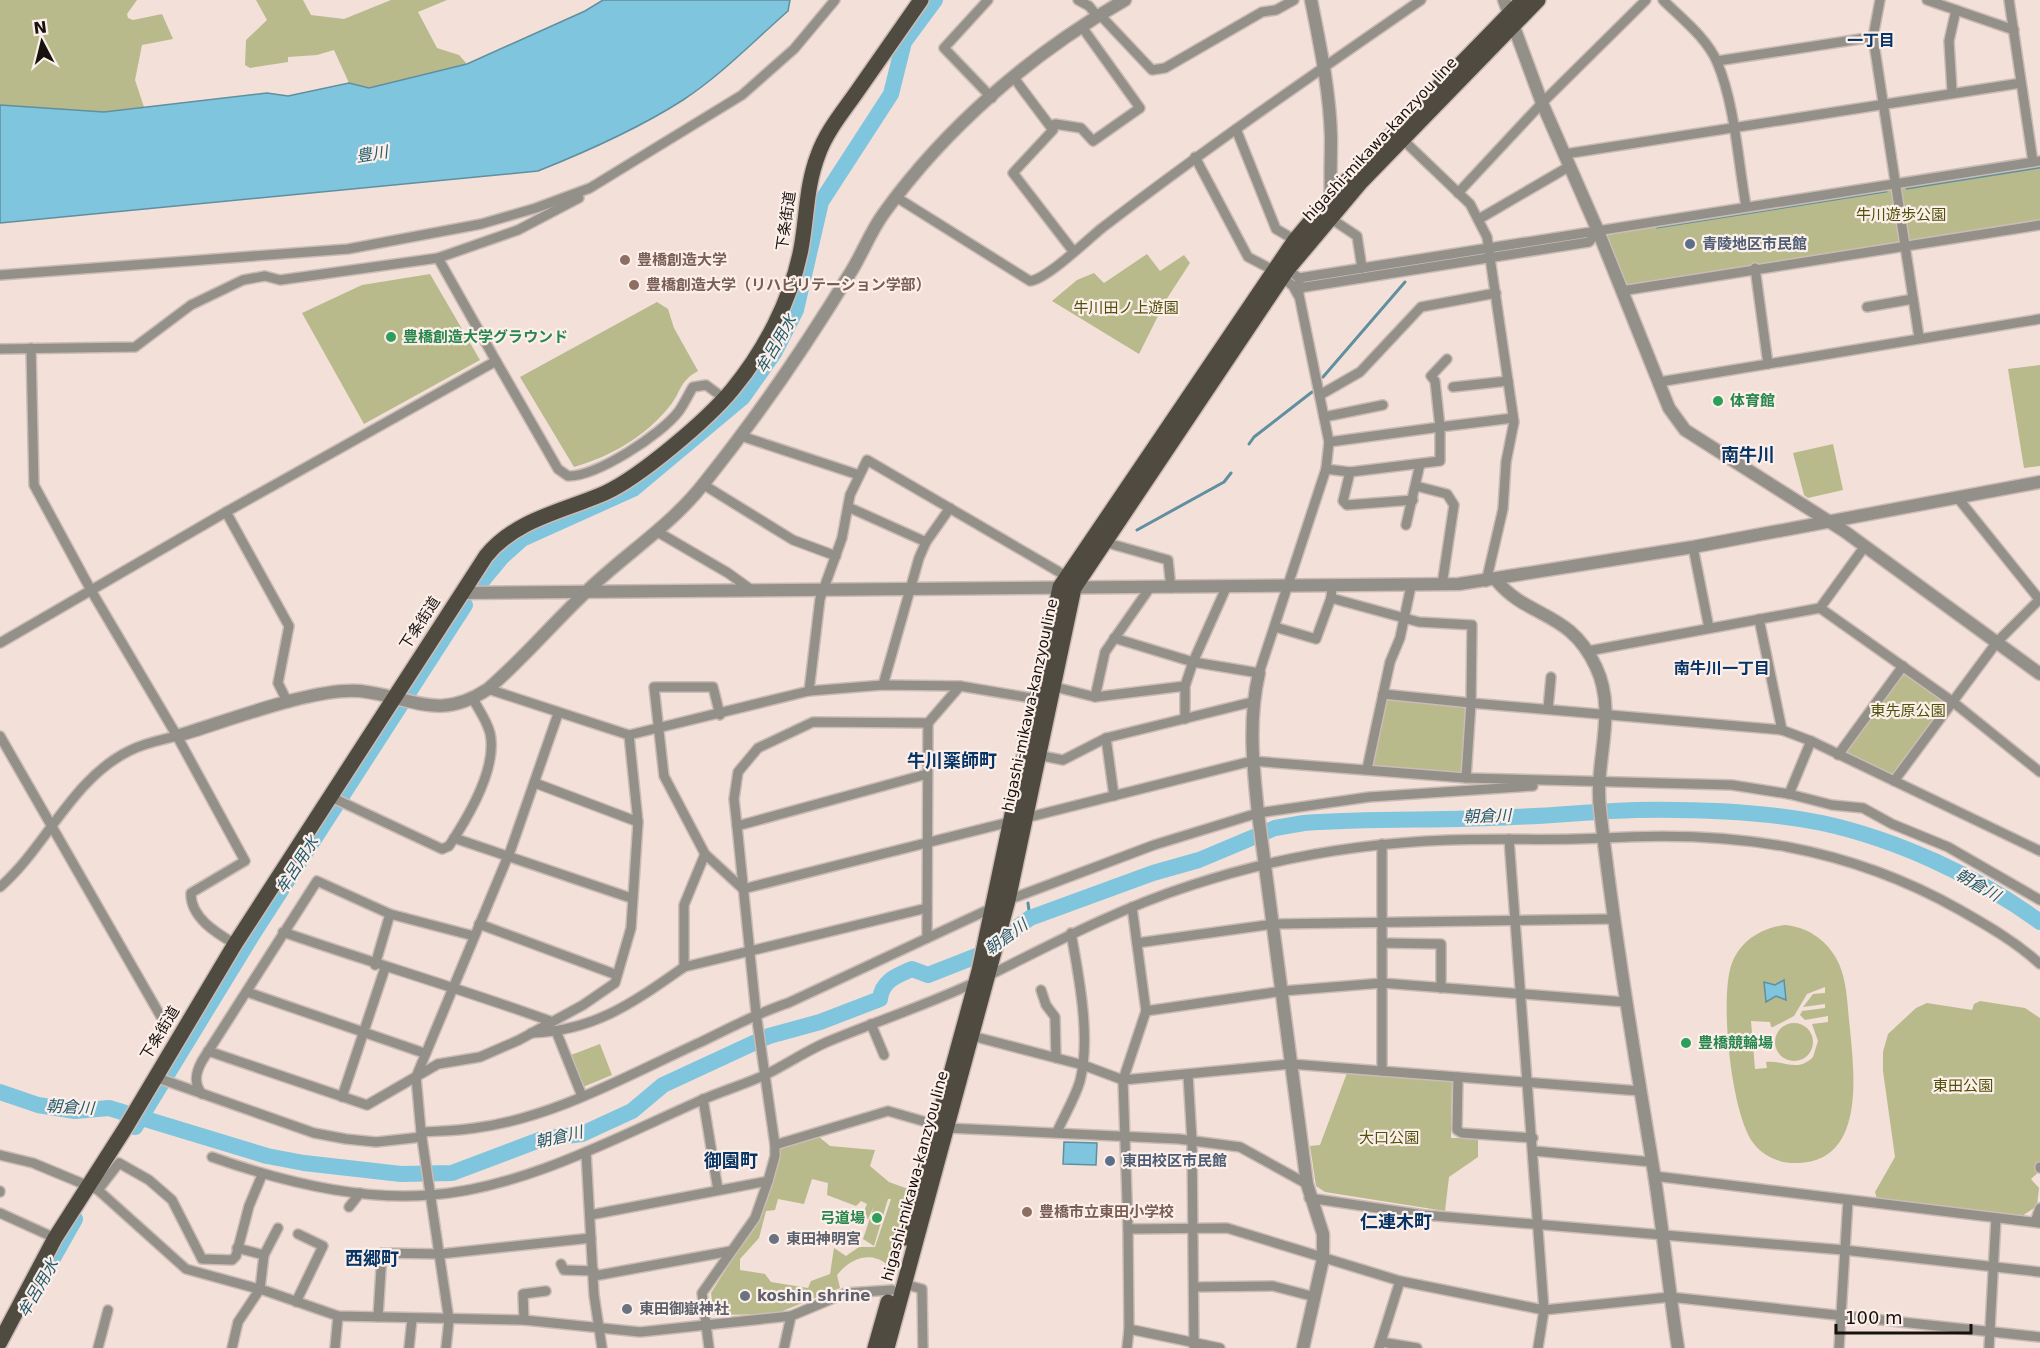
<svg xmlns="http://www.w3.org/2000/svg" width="2040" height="1348" font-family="'DejaVu Sans','Noto Sans JP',sans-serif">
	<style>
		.green { fill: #b8ba8c; fill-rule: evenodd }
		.water { fill: #7fc5dd; stroke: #608f9f; stroke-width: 1.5 }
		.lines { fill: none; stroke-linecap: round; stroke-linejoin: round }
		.stream { stroke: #608f9f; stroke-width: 3 }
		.river { stroke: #7fc5dd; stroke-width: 16 }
		.minor-casing { stroke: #cbbbb5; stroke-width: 12 }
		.tertiary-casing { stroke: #cbbbb5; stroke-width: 15 }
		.primary-casing { stroke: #cbbbb5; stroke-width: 18 }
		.minor { stroke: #938f89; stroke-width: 9 }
		.tertiary { stroke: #938f89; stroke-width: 12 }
		.primary { stroke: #504b40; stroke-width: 15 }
		.service-dot { fill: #5c6f8a; stroke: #fceee8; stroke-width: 2 }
		.education-dot { fill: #8d6e63; stroke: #fceee8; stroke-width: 2 }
		.leisure-dot { fill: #2e9e5b; stroke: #fceee8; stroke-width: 2 }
		.worship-dot { fill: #6b7280; stroke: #fceee8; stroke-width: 2 }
		.labels { text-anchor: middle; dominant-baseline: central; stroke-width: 4.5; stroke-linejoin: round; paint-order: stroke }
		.street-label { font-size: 15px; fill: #18120f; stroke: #fceee8 }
		.park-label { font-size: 15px; fill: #51510b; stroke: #fceee8 }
		.service-label { font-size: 15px; font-weight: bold; fill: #4e5e75; stroke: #fceee8; text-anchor: start }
		.education-label { font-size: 15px; font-weight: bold; fill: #785e54; stroke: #fceee8; text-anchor: start }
		.leisure-label { font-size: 15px; font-weight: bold; fill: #27864d; stroke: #fceee8; text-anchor: start }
		.worship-label { font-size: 15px; font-weight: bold; fill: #5b616d; stroke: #fceee8; text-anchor: start }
		.neighbourhood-label { font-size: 16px; font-weight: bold; fill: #063466; stroke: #fceee8 }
		.water-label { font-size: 16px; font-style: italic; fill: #225b6d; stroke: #fceee8 }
		.quarter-label { font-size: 18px; font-weight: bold; fill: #063466; stroke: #fceee8 }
	</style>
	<rect width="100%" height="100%" fill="#f2e0d9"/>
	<g class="green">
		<polygon points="0,0 137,0 127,14 128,18 133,20 162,14 173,39 142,45 135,80 144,107 104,112 0,105"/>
		<polygon points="256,0 303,0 311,15 344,19 391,0 447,0 418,12 437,48 459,55 467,64 369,88 349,83 334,50 317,55 288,57 288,62 250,68 245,65 246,40 267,20"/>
		<polygon points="2040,162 2040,225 1621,291 1598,231"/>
		<polygon points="1147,254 1160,271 1184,255 1190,263 1166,300 1139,354 1052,301 1077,280 1094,273 1104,283"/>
		<polygon points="430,274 480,360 364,424 302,313 362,285"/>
		<path d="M657,302L668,309L674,328L698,371C679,381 681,393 669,407C645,437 609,457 574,467L520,377Z"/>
		<polygon points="2040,365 2040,466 2024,468 2008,369"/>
		<polygon points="1833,444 1843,490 1808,498 1804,495 1793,453"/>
		<polygon points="1903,666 1953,702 1894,781 1838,755"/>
		<polygon points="1385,698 1466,706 1462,774 1372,766"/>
		<path d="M1785,925C1807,927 1825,939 1836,958C1848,979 1847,1006 1850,1029C1854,1073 1866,1161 1798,1163C1781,1164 1764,1157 1754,1144C1731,1116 1719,996 1732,963C1741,940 1762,928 1785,925ZM1825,987V993L1813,994L1803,1007L1825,1004V1008L1802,1011L1800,1015L1805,1020L1828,1016V1022L1812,1024L1818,1041L1813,1057C1797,1073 1784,1060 1766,1062L1767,1068L1755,1069L1751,1021L1770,1022L1771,1027H1773L1794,1016L1807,994Z"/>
		<polygon points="1980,1001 2025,1008 2040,1018 2040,1171 2031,1179 2039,1188 2037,1206 2022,1216 1877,1199 1875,1192 1895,1157 1883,1071 1883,1052 1888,1034 1916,1008 1927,1003 1972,1010 1974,1004"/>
		<circle cx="1794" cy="1042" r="19"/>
		<polygon points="600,1044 612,1075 583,1087 571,1055"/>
		<polygon points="1347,1073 1452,1081 1451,1138 1478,1138 1478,1157 1449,1177 1445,1211 1325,1192 1316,1186 1310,1146 1320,1145"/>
		<path d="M818,1136L830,1146L875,1150L870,1166L889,1182L908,1189L889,1266C871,1250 851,1258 837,1275L840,1288L775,1314L714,1315L711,1293L758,1218L781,1148ZM812,1179L828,1183L827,1195L856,1206L861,1201L867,1204L862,1216L868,1219L874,1206L863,1239L874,1246L888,1199H891L875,1247H859L846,1256L834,1248L830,1274L811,1281L808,1288L771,1282L765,1274L740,1270V1259L759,1238L766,1211L775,1210L778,1199L804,1204Z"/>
	</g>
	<g class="water">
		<path d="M603,0H790L788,11C754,41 721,75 683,100C638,129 588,151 538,171L0,223V105L104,112L267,93L288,96L349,83L369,88L467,64L585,11Z"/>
		<polygon points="1784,980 1786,1000 1776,996 1766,1002 1764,982 1775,985"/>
		<polygon points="1064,1142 1097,1143 1096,1165 1063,1164"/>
	</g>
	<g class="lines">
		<g class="stream">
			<polyline points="1907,188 2040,167"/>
			<polyline points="1657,227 1886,191"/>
			<polyline points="1323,377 1405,282"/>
			<polyline points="1249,444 1254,437 1312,392"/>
			<polyline points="1137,530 1224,482 1231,473"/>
			<polyline points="1028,903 1030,918"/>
		</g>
		<g class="river">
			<polyline points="483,580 502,557 522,539 633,489 743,397 774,353 796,310 821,202 891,94 904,42 935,0"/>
			<path d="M0,1092L38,1105L75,1111L109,1108L267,1156L304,1163L401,1174L452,1173L542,1139L582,1134L632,1111L663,1085L769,1036L820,1022L880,999C882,981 896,976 912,969L928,975L979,955L1030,918L1153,873L1199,860L1275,828L1304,823C1374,818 1444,821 1513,817C1554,816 1595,811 1636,810C1697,809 1762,811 1822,823C1896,839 1979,877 2040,922"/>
			<polyline points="135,1127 251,937 465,605"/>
			<polyline points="39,1283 75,1219"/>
		</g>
		<g class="minor-casing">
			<g id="minor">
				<polyline points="988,0 944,48 992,98"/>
				<polyline points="1078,0 1089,6 1097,16"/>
				<path d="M1663,0C1681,18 1707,38 1717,62C1735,104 1738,162 1746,206"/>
				<polyline points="1880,0 1873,37 1919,337"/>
				<polyline points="1927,0 2014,30"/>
				<polyline points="2009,0 2033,162"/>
				<polyline points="1100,15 1152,70 1165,68 1262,12 1276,10 1294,0"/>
				<polyline points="1717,61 1873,37"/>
				<polyline points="1014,78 1053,130 1013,173 1073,251"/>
				<polyline points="1952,91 1949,41 1956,10"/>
				<polyline points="1051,126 1055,124 1081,128 1093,141 1140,108 1082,27"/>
				<polyline points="1236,129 1276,229 1295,240"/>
				<polyline points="1400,137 1470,204 1487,237 1514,422 1506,462 1503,509 1486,582"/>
				<polyline points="1565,154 2021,83"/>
				<polyline points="1195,157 1248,257 1273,270 1293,286 1298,295"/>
				<polyline points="1458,193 1542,103 1646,0"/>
				<path d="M896,197L1030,281C1047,279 1086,241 1102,228C1206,148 1314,74 1421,0"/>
				<polyline points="1332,214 1336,222 1357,236 1362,268"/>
				<polyline points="1479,219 1570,166"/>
				<polyline points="438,258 518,230 579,198"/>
				<polyline points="1755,268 1768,364"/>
				<polyline points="0,275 348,249 481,224 536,208 590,188 742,95 794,49 835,0"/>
				<polyline points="1299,278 2040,161"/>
				<polyline points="1299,288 1589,242 1598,231"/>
				<polyline points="1621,291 2040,225"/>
				<polyline points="1867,307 1913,299"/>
				<path d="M31,348L34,485L92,592L177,736L245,861L191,893C190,917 216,933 235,944"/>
				<polyline points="0,349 135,347 191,305 243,280 265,276 280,280 438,258 496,361"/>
				<polyline points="1659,382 2040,319"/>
				<polyline points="1453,387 1508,381"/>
				<polyline points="1320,395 1360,372 1421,307 1496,293"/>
				<polyline points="1324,417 1383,405"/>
				<polyline points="741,436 859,475"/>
				<polyline points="1329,442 1440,427 1435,381 1431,376 1447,359"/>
				<polyline points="1326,469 1350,472 1440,461 1440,427 1513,418"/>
				<polyline points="1350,472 1343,501 1347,505 1413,500"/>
				<polyline points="704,485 793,540 836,556"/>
				<polyline points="1416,486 1447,494 1454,505 1442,585"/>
				<polyline points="1957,497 2039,599"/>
				<polyline points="848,507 926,542"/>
				<polyline points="226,512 289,626 278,683 288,703"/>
				<polyline points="1406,525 1420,464"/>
				<polyline points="656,531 728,573 753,591"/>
				<polyline points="1104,542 1168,560 1171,588"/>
				<polyline points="1693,547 1709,628"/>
				<polyline points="1332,587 1331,598 1419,622 1472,625 1471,703 1782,730 1811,741 2040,851"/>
				<polyline points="1820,608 1953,702 2040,772"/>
				<polyline points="1759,619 1782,730"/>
				<polyline points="1275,627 1316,639 1331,598"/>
				<polyline points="1114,638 1193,662 1259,673 1326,469 1329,442 1299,295 1299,278 1295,275"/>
				<path d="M0,643L226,512L496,361L558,469L568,476C596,477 662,434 679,411C684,404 688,395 693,387L706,385L725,399"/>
				<polyline points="1588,651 1820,608 1865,546"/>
				<polyline points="883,685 919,558 926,542 950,508"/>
				<polyline points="1051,686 1095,697 1185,686"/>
				<polyline points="488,689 629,735 809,691 883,685 960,686 1037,699"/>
				<polyline points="809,691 820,599 842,538 850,495 867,460 1066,576 1069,580"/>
				<polyline points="1383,694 1471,703 1466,778"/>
				<polyline points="1095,697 1105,652 1149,589"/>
				<polyline points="1548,709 1551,677"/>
				<polyline points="720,715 713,687 654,687 664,776 705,854 743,889 1252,761 1466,778 1732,785 1789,794 1832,805 1863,808 1892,824 1948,847 2040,900"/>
				<polyline points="1185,719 1185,686 1193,662 1226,588"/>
				<polyline points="0,736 164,1022"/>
				<polyline points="1106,738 1114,796"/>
				<polyline points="1037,755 1063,760 1106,738 1252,702"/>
				<polyline points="1838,755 1903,666"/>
				<polyline points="1367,769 1390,662 1400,638 1411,586"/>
				<polyline points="1894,781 1997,642 2040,599"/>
				<polyline points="535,783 638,822"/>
				<polyline points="1789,794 1811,741"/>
				<path d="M331,797L442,849L449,846C467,819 498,768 490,733C487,721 479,710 473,699"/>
				<polyline points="737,826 927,774"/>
				<polyline points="454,838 631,898"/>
				<polyline points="1509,839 1544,1310 1538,1348"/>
				<polyline points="1382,844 1382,1071"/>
				<path d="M0,887C46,847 72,779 129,751C144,743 161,740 177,736"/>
				<polyline points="1008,900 1154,845 1258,813 1369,797 1533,786"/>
				<polyline points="479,924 617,975"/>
				<path d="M283,932C372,963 462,989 550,1021"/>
				<polyline points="927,938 928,723"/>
				<polyline points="1137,943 1274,924 1613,919"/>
				<polyline points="1382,943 1441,944 1441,988"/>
				<polyline points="375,965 390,914"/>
				<polyline points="684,967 927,908"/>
				<polyline points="1041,990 1046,1005 1055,1017 1056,1058"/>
				<polyline points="247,992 424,1053"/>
				<polyline points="1146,1011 1283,991 1382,983 1625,1002"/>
				<polyline points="871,1024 884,1055"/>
				<polyline points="556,1031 582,1096"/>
				<path d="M531,1033C595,1031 634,1002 684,967V905L705,854"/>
				<polyline points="972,1036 1083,1065 1123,1080 1291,1064 1640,1091"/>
				<polyline points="208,1051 367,1105 438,1064 480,1057 519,1040 583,1005 615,983 631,928 638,822 629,735"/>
				<polyline points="1188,1075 1192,1141 1194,1348"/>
				<polyline points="155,1077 314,1133 346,1139 376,1142 422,1137"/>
				<polyline points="1458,1077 1457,1130 1462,1133 1533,1138"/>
				<path d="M202,1094C193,1083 196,1072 202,1061L317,881L390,914L474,936"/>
				<polyline points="342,1097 385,968"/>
				<polyline points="703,1099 718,1190"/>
				<path d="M421,1132C439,1131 457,1131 475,1128C554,1118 630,1074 701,1042C730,1028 757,1013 788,1003L994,907"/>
				<path d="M1057,1132C1064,1116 1075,1098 1080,1081C1091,1038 1079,977 1071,933"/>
				<polyline points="775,1145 756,1013 737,826 734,799 738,772 758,748 813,722 928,723 960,686"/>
				<polyline points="1534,1151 1652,1162"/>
				<polyline points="586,1152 594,1295 602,1348"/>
				<polyline points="0,1155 33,1163 98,1190 186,1269 266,1291 338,1316 524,1320 640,1332 791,1316 846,1293 892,1290"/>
				<path d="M212,1157C280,1181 358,1201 430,1195C520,1189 614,1139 695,1103C718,1092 744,1085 767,1074C787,1064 806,1051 827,1042C877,1021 930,1004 980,980C1050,945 1117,909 1192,885C1274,858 1363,843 1449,840C1501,838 1553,841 1604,838C1732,830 1847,846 1960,910C1988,926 2016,942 2040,964"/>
				<polyline points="2040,1167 2040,1168"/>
				<polyline points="1654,1176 2040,1223"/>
				<polyline points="98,1190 119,1163 149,1180 172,1200 202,1259 232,1260 236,1256 249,1206 262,1175"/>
				<polyline points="0,1191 0,1192"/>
				<polyline points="1309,1198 1424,1215 1844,1250 2040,1272"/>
				<polyline points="349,1207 360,1193"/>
				<polyline points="0,1213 55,1238"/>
				<polyline points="590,1215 768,1181 775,1156 775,1145 888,1111 947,1128 1179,1139 1240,1147 1307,1184"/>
				<polyline points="2035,1222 2040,1208"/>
				<polyline points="1128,1229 1227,1228 1400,1281 1544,1310 1670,1297 2040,1337"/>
				<polyline points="264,1255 278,1228"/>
				<polyline points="561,1264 564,1270 594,1271"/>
				<polyline points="594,1276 731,1251"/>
				<polyline points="904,1284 922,1289 923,1348"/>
				<polyline points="1194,1287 1273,1286 1315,1297"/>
				<polyline points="296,1302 323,1246 298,1234"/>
				<polyline points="378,1317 382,1253 440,1254 591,1238"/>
				<polyline points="524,1320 523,1294 546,1291"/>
				<polyline points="1129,1329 1220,1348"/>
				<polyline points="1381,1342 1417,1348"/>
				<polyline points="98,1348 108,1310"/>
				<polyline points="232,1348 238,1322 260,1289 264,1255 237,1248"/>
				<polyline points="335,1348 338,1316"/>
				<polyline points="409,1348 412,1319"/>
				<polyline points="446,1348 449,1320 421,1132 416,1077 511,849 558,714"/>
				<polyline points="709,1348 702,1293 755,1218 768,1181"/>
				<polyline points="784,1348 791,1316"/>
				<polyline points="1127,1348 1129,1329 1128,1229 1123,1080 1146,1011 1132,907"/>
				<polyline points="1379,1348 1400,1281"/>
				<polyline points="1839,1348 1848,1200"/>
				<polyline points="1989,1348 1996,1218"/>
			</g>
		</g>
		<g class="tertiary-casing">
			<g id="tertiary">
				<path d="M1311,0C1320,45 1330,92 1331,138C1331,160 1330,181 1331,203"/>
				<polyline points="1504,0 1542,103 1598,231 1669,408 1685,430 1844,531 2040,674"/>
				<path d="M1496,580C1528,619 1570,610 1596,667C1618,713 1594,761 1600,809C1614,931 1634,1052 1654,1173C1663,1231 1669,1290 1678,1348"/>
				<polyline points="461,593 1459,584 1693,547 2040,482"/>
				<path d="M1259,673C1248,720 1253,766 1258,813L1307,1184L1323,1234V1259L1303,1348"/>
				<path d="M177,736C225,722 313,687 360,691C413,697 438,722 488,689C523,659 553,623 586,592C625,554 672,525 705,482C758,416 805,347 849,275C862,255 870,232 884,213C946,127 1033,52 1125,0"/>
			</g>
		</g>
		<g class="primary-casing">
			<g id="primary">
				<polyline points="906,1238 979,971 1060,587 1295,240 1331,197 1523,0"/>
				<path d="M0,1342L55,1238L126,1127L235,944L486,556C516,519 564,511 605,493C640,477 707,420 732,390C765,350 791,300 801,249C807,217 806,186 818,155C826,132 842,113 856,93C878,62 899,31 921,0"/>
				<polyline points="875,1348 888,1302"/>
				<polyline points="887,1348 1008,900 1074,588 1287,270 1361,182 1538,0"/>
			</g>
		</g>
		<use href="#minor" class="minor"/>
		<use href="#tertiary" class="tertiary"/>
		<use href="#primary" class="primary"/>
	</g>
	<g class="service-dot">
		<circle cx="1690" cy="244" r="6"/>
		<circle cx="1110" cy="1161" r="6"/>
	</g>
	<g class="education-dot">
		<circle cx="625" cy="260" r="6"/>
		<circle cx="634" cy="285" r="6"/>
		<circle cx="1027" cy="1212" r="6"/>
	</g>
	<g class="leisure-dot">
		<circle cx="391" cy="337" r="6"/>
		<circle cx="1718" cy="401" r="6"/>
		<circle cx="1686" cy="1043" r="6"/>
		<circle cx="877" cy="1218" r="6"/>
	</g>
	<g class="worship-dot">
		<circle cx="774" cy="1239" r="6"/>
		<circle cx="745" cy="1296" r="6"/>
		<circle cx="627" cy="1309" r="6"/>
	</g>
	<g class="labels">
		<g class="street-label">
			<text transform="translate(1380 139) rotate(-47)">higashi-mikawa-kanzyou line</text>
			<text transform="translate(786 221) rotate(-82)">下条街道</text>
			<text transform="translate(420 623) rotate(-57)">下条街道</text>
			<text transform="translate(1030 705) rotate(-78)">higashi-mikawa-kanzyou line</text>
			<text transform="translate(160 1033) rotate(-59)">下条街道</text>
			<text transform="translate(915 1176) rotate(-75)">higashi-mikawa-kanzyou line</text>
		</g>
		<g class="park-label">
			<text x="1901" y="215">牛川遊歩公園</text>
			<text x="1126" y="308">牛川田ノ上遊園</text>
			<text x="1908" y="711">東先原公園</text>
			<text x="1963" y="1086">東田公園</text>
			<text x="1389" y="1138">大口公園</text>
		</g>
		<g class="service-label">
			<text x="1702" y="244">青陵地区市民館</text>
			<text x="1122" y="1161">東田校区市民館</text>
		</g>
		<g class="education-label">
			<text x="637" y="260">豊橋創造大学</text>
			<text x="646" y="285">豊橋創造大学（リハビリテーション学部）</text>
			<text x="1039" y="1212">豊橋市立東田小学校</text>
		</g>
		<g class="leisure-label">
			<text x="403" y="337">豊橋創造大学グラウンド</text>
			<text x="1730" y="401">体育館</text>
			<text x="1698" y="1043">豊橋競輪場</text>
			<text x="865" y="1218" text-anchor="end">弓道場</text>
		</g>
		<g class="worship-label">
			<text x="786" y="1239">東田神明宮</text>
			<text x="757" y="1296">koshin shrine</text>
			<text x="639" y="1309">東田御嶽神社</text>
		</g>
		<g class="neighbourhood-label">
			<text x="1871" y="40">一丁目</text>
			<text x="1722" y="668">南牛川一丁目</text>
		</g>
		<g class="water-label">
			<text transform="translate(372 154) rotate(-9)">豊川</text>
			<text transform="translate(776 344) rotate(-60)">牟呂用水</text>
			<text transform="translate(1487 816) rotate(-2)">朝倉川</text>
			<text transform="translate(297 865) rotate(-57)">牟呂用水</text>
			<text transform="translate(1978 885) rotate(30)">朝倉川</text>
			<text transform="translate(1006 937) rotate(-36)">朝倉川</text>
			<text transform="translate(70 1107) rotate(3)">朝倉川</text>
			<text transform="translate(559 1137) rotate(-13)">朝倉川</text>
			<text transform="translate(38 1288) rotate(-60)">牟呂用水</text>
		</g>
		<g class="quarter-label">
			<text x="1748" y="454">南牛川</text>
			<text x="952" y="760">牛川薬師町</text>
			<text x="731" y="1160">御園町</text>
			<text x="1396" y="1221">仁連木町</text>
			<text x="372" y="1258">西郷町</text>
		</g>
	</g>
	<g transform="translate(42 42) rotate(353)" stroke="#fceee8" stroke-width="4.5" paint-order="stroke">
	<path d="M0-4.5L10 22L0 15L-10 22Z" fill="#18120f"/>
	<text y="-9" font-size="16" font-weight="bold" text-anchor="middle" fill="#18120f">N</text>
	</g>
	<path d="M1836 1324v9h135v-9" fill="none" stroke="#18120f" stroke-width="3"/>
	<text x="1845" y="1324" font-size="18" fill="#18120f" stroke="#fceee8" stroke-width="4.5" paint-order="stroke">100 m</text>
</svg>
